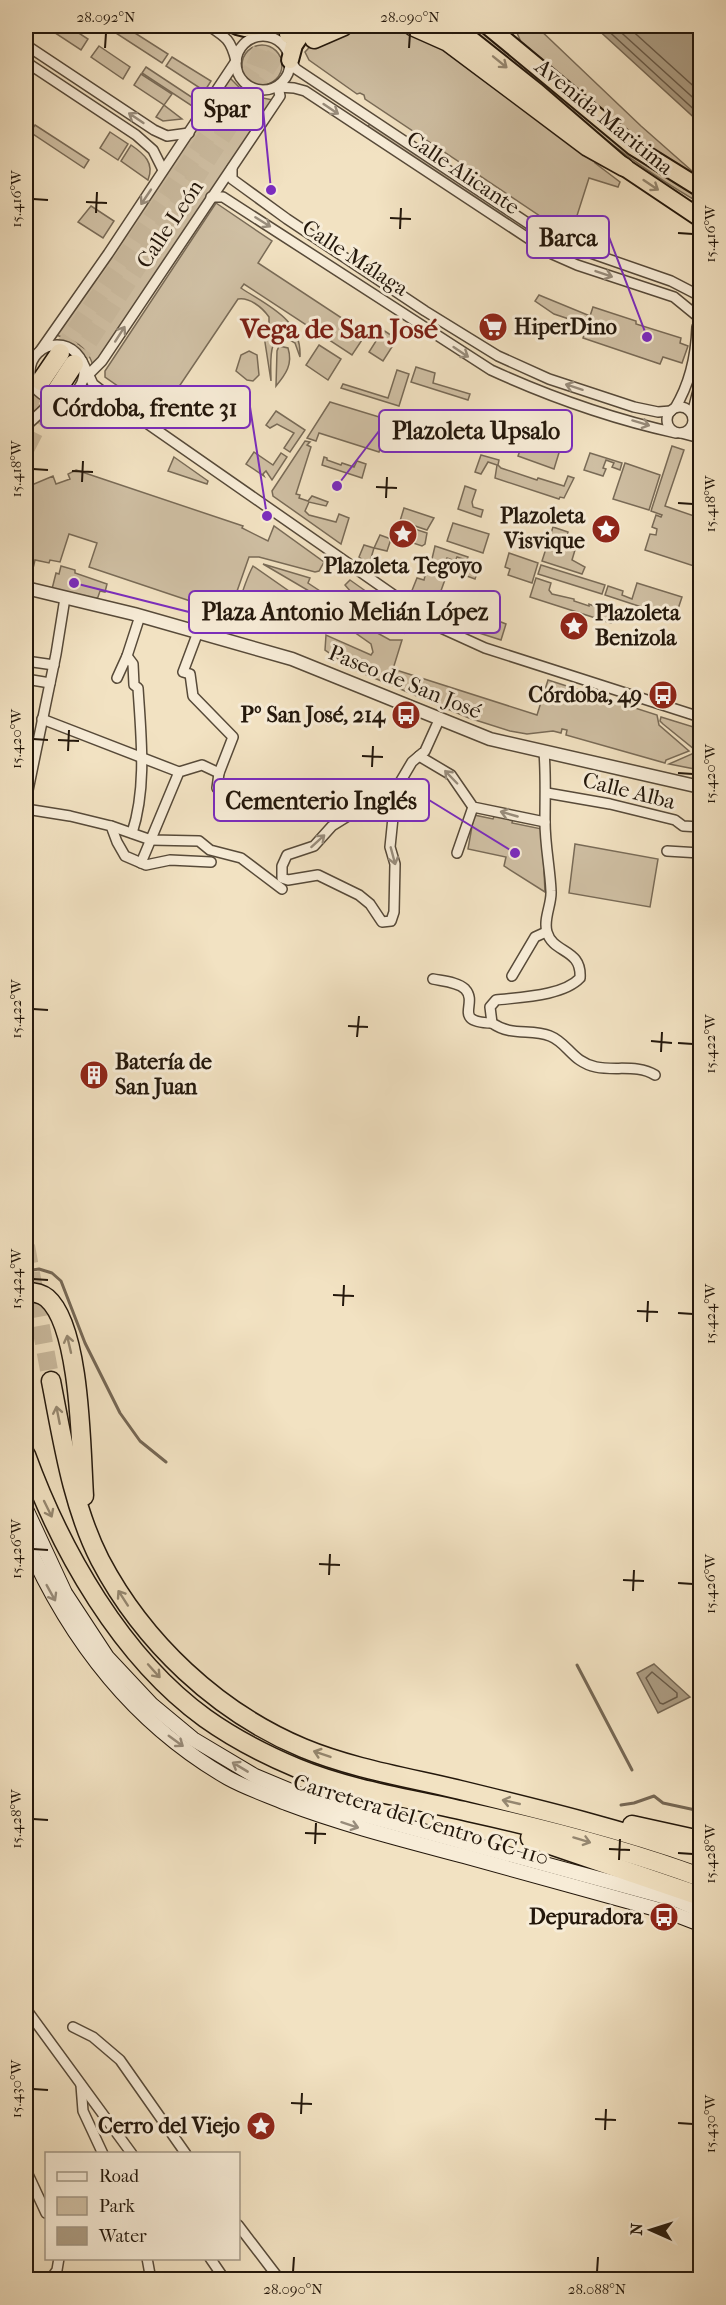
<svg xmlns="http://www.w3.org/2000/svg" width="726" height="2305" font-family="'IM FELL French Canon',serif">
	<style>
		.green { fill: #cfbfa3; stroke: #796b57; stroke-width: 1.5 }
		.water { fill: #ac9d84; stroke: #756754; stroke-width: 1.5 }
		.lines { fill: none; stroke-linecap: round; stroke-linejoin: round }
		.shore { stroke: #685a48; stroke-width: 1.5 }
		.stream { stroke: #756754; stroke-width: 3 }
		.motorway-tunnel { stroke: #c9b99d; stroke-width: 18; stroke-dasharray: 18 9; stroke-linecap: butt }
		.minor-casing { stroke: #574a39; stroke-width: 12 }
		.tertiary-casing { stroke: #574a39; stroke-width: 15 }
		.secondary-casing { stroke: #23170b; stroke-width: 16 }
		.trunk-casing { stroke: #23170b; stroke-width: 20 }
		.motorway-casing { stroke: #23170b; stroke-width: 21 }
		.minor { stroke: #f7ecd7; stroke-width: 9 }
		.tertiary { stroke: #f7ecd7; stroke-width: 12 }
		.secondary { stroke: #f7ecd7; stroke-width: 14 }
		.trunk { stroke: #f2e2c2; stroke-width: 16 }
		.motorway { stroke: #f2e2c2; stroke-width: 18 }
		.oneway { stroke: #958770 }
		.oneway2 { stroke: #988c7b }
		.ticks { fill: none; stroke: #23170b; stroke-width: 2 }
		.labels { text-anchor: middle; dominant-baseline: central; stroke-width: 6; stroke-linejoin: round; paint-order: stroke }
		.street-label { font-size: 22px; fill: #23170b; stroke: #f7ecd7 }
		.poi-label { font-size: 22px; font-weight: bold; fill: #23170b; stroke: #f7ecd7; text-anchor: end }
		.district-label { font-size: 28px; font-weight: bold; fill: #7a1f14; stroke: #f7ecd7 }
		.leader { fill: none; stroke: #7b2cbf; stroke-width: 2 }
		.callout-dot { fill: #7b2cbf; stroke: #f7ecd7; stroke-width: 2 }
		.callout { fill: #f7ecd7; stroke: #7b2cbf; stroke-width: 2 }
		.callout-label { font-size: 24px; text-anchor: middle; font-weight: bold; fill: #23170b }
		.neatline { fill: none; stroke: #23170b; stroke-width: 2 }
		.ticks-label { font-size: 15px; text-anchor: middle; fill: #23170b }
	</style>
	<rect width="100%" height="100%" fill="#f2e2c2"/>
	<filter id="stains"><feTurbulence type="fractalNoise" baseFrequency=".00333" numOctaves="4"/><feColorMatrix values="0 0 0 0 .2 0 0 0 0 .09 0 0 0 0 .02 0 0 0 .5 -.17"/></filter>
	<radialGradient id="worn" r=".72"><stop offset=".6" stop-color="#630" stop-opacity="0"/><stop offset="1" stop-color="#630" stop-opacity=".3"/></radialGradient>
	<g class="green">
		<polygon points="50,26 68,26 88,39 81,50 49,29"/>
		<polygon points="105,26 124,26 168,54 162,63"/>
		<path d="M378,26L395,27L422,34L596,158L595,163L620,182L618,187L589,178L574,225L603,235L600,245L546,220L365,99L364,95L360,93L357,94L309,60L305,52C321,32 355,27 378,26Z"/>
		<path d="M468,26H475L627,151L700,198V203C615,155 543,88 468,26Z"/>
		<path d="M514,26H536L641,126L700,178C633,144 578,92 521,42Z"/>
		<circle cx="262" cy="65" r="20"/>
		<polygon points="99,46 130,67 123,79 91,57"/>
		<polygon points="172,57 211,81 201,97 196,94 200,88 166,66"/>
		<polygon points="146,67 196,100 192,106 142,73"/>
		<polygon points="141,74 172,94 164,105 182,119 163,121 156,117 164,105 134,85"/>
		<path d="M229,77L247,95L273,100L98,364L93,365C86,345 75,341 56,335Z"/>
		<polygon points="370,123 541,236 576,253 574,258 535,238 368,127"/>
		<polygon points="35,125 89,160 84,168 30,132"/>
		<polygon points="110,132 128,144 118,160 100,148"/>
		<path d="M131,145C144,154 155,163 148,180L121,161Z"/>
		<path d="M216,203L272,241L258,263L366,334L352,355L244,284L241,288C268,306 302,319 300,357L295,343C266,324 271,364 271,381L264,336L260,330L269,325V317C262,307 249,297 238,299L168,403L166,402L158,414L105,377V371Z"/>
		<polygon points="91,206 114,221 103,238 78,222"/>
		<polygon points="539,295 590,316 593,307 636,321 636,324 681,338 680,343 688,346 682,363 663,357 660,364 583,338 587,325 554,314 535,301"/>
		<polygon points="383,330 397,339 383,361 369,352"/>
		<polygon points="319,345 341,359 328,380 306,365"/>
		<path d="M279,346L288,348C293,364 286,374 276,386L277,351Z"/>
		<polygon points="249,351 257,355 259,375 253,381 247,380 236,371 241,355"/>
		<polygon points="416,367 435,373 433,383 470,394 468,400 411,382"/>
		<polygon points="397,370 409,374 399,406 341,388 343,384 388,398"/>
		<polygon points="330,402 389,420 379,452 319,433 316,441 307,438"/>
		<polygon points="276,411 305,430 290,452 284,448 294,433 277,424 270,428 266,425"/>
		<polygon points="527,431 562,443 554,469 518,456"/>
		<polygon points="305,441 310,442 307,445 311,447 296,494 300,495 299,498 308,501 312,496 328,502 326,506 309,502 305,511 309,515 336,522 339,514 349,518 341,544 273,496 272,491"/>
		<polygon points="672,446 684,450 665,506 700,518 700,568 645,550 650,534 656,535 657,529 652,527 656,515 661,517 662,515 651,511"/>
		<polygon points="254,452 273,465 281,453 287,457 272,480 266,471 263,474 264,476 246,464"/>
		<polygon points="590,453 622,463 620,470 612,467 614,463 606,460 603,468 606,469 603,476 584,470"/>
		<polygon points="481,455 499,460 498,465 501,468 537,480 538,478 564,486 568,476 574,478 564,498 560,497 559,499 495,478 497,465 488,462 481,474 475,472"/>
		<polygon points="174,457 208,481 207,484 168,471"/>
		<polygon points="324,457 327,458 327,460 341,465 342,463 354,467 357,461 366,464 362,478 322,465"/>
		<polygon points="625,463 660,475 649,510 613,499"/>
		<polygon points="76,470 243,526 242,528 268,541 274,526 324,562 319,571 315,572 259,557 249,557 229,614 89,567 97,543 69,534 60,562 50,560 49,563 35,560 30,581 26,580 26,485 27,487 53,476 56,484 70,479 68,474"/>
		<polygon points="465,486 476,490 472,502 473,507 483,510 481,517 458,509"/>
		<polygon points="404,508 434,518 427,530 400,521"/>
		<polygon points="453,523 489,534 483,553 447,541"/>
		<polygon points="399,524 427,533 425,544 422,546 395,537"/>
		<polygon points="553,527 568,532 565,547 575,550 572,560 585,567 582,574 542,561"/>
		<polygon points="380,535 391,539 387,551 374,548 371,558 383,564 380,572 359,557 364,545 374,548"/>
		<polygon points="435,546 468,557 467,560 470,562 469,564 479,567 475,579 464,575 467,565 466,560 457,557 455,561 447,558 443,572 447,574 434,610 411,593 417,578 424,580 425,576 418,574 421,563 428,566 431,563"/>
		<polygon points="509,553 538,563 532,583 508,575 510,569 505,567"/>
		<polygon points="263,564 310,578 308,583 329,597 326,601"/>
		<polygon points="541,565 605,585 602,594 538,574"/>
		<polygon points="61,566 75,570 75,573 107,584 105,592 100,591 98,597 94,600 52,589 56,573 59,574"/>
		<path d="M253,566L319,612L317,616L331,625L330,627L317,622L259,620V629L233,622C239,603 244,583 253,566Z"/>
		<polygon points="536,578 551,583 549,590 552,594 574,599 574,601 589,606 589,604 611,613 612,611 616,612 611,623 530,597"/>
		<polygon points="350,580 408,621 404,633 364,607 345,585"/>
		<polygon points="637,583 682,597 675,618 605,595 608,586 623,591 622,595 632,599"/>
		<polygon points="487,604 499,608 496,620 506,624 501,640 476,632 478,627 488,631 493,630 496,621 483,615"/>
		<polygon points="341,613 390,640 402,640 393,669 537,715 548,680 657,715 659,725 689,751 666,760 665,763 566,735 567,730 562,729 561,733 553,731 527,734 510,731 469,718 353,669 325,650 326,635 371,655 373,652 371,644 337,620"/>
		<polygon points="661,717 700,729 700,770 669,764 692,754 695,750 663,724 660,721"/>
		<polygon points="495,814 513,818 512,823 542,829 545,892 504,866 506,857 468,849 474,815 493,819"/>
		<polygon points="575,844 658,859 650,907 569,893"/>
	</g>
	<g class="water">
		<polygon points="594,26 700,26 700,123"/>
		<polygon points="654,1664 690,1697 658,1713 637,1673"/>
	</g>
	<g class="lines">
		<g class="shore">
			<polyline points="603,26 700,115"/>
			<polyline points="614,26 700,104"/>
			<polyline points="627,26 700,92"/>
			<polygon points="652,1672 677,1693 677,1697 663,1704 660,1703 646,1678"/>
		</g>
		<g class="stream">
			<polyline points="26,1271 39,1269 52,1273 61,1281 85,1343 120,1413 140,1441 166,1462"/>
			<polyline points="577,1665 632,1770"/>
			<polyline points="621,1805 634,1803 654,1796 663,1803 700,1811"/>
		</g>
		<g class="motorway-tunnel">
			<polyline points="255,66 263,46 264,26"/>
			<polyline points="60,353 261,57"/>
			<polyline points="74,364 289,34"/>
			<polyline points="26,408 41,381"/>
			<polyline points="26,448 51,399"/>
			<polyline points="26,1246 51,1381"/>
		</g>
		<g class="minor-casing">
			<g id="minor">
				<path d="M209,26C226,37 231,40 236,61"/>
				<circle cx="263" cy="63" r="27"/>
				<polyline points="26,45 154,130 167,136 189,133"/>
				<polyline points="290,60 296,69 529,224 557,240 582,250 671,281 700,296"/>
				<polyline points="26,62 136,135 153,150 163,170"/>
				<polyline points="278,87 294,88 305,91 552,254 577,265 674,297 696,315"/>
				<polyline points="232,168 232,179 287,219 425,311 498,356 549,379 634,407 658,412 671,411"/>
				<path d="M211,197H223L491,370C550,397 613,419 676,433"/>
				<circle cx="57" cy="372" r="27"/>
				<polyline points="40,351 108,254 236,61"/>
				<polyline points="82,361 93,384 115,401 441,628 485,648 700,717"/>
				<polyline points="84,379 102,361 280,96 278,87"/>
				<polyline points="73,394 91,393 109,399"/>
				<circle cx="680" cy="420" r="13"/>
				<path d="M675,408C689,385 696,355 697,327"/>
				<polyline points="693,418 693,410 700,383"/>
				<polyline points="26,426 54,400"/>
				<polyline points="681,433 700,438"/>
				<polyline points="198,632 183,672 190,674 193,696 233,737 219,773 217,788"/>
				<path d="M127,656L133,664L134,685L138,688C141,736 147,787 132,833"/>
				<polyline points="26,661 54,665"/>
				<polyline points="117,678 127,656 140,616"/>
				<polyline points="26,679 50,683"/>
				<polyline points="42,719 179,772"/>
				<path d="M544,752C546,775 545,798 545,822C545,845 550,868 551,891C552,904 543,919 547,932C553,954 582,948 580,978C563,996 521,997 496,1000L490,1007L492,1023C512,1037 531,1028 550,1036C568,1043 572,1062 596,1067C615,1071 638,1064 655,1075"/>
				<polyline points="419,756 451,775 473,807 545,822"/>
				<polyline points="547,793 610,804 675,820 683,826 700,827"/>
				<polyline points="395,798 366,805 332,826 314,846 287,855 282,866 282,878 288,880 318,875 359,895 370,904 382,922 391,921 394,912 395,864 390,847 395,798 399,784 412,762 425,751 439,720"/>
				<polyline points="26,800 56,654 65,598"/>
				<polyline points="26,809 70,816 111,826 117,842 125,856 146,865 170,860 211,862"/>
				<polyline points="111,826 151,840 199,841 210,850 241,858 282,889"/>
				<polyline points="667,851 700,853"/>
				<polyline points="457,853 473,807"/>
				<polyline points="141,863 179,772 202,765 219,773"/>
				<polyline points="512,976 535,937 546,932"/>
				<path d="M433,979C442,981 458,982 465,989C479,1004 451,1022 492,1023"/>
				<polyline points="26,2009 132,2154"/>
				<polyline points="73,2027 93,2037 120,2060 186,2154"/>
				<polyline points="81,2085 83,2111 103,2154"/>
				<polyline points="26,2170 46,2213"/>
				<polyline points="238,2225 280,2280"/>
				<polyline points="147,2258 151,2280"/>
				<polyline points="210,2258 225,2280"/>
				<polyline points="50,2280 57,2270 59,2258"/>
			</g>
		</g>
		<g class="tertiary-casing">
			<polyline id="tertiary" points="26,588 134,614 292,659 490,739 700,787"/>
		</g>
		<g class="secondary-casing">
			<g id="secondary">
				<polyline points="26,1509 65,1593 107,1657 152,1705 193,1739 255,1776 320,1803 677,1900 700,1910"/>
				<path d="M26,1541C69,1639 134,1724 228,1778C246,1788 267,1795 286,1803C344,1825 404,1840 464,1856C534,1875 604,1895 674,1914L700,1924"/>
			</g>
		</g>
		<g class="trunk-casing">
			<g id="trunk">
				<polyline points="237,26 245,28 262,26"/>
				<polyline points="454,26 537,92 624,167 700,218"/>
				<polyline points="488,26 634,147 700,188"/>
				<polyline points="290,60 294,45 307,26"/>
			</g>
		</g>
		<g class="motorway-casing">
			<g id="motorway">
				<polyline points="412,26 448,42 588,147 624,167"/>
				<polyline points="289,34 294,26"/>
				<polyline points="314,39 344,26"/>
				<polyline points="41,381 60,353"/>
				<polyline points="57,390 74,364"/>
				<path d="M26,1292C34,1292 41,1293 47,1298C81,1327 81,1451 84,1496"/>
				<path d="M51,1381C63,1442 72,1505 100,1560C143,1642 217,1712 303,1748C351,1768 405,1777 456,1789C538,1809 621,1829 700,1857"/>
				<path d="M26,1455C61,1551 121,1657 205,1718C233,1738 266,1755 297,1768C353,1791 414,1799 473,1813C550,1830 627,1850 700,1877"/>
				<polyline points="632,1825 700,1840"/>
				<polyline points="530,1838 700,1896"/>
			</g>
		</g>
		<use href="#minor" class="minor"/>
		<use href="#tertiary" class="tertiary"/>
		<use href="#secondary" class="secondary"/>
		<use href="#trunk" class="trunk"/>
		<use href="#motorway" class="motorway"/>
	</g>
	<defs><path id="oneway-shaft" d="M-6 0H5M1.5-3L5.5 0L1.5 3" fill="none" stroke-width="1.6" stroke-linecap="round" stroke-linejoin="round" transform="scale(1.5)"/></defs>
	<g class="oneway">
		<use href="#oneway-shaft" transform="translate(500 62) rotate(39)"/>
		<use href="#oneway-shaft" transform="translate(651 185) rotate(34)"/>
		<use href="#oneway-shaft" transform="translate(69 1344) rotate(-103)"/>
		<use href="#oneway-shaft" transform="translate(58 1415) rotate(-101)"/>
		<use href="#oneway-shaft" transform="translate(48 1509) rotate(64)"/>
		<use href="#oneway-shaft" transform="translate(123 1598) rotate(-123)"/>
		<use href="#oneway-shaft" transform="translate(154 1671) rotate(48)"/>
		<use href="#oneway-shaft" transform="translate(322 1754) rotate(-161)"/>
		<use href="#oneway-shaft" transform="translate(511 1802) rotate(-167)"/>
		<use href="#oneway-shaft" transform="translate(582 1840) rotate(17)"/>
	</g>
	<g class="oneway2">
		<use href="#oneway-shaft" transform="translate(331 109) rotate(34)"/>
		<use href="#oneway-shaft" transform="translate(136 118) rotate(-146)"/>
		<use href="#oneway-shaft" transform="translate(146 197) rotate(124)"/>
		<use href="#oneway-shaft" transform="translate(263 222) rotate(32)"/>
		<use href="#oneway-shaft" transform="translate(604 274) rotate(19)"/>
		<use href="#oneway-shaft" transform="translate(120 334) rotate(-57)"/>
		<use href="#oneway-shaft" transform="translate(461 352) rotate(34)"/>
		<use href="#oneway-shaft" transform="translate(574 387) rotate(-162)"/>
		<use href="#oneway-shaft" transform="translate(641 423) rotate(17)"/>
		<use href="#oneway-shaft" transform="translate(451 777) rotate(-134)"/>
		<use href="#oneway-shaft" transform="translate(509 814) rotate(-164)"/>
		<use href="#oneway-shaft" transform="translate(318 841) rotate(-42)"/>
		<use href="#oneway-shaft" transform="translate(393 856) rotate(75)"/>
		<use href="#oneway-shaft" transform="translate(51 1593) rotate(61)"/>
		<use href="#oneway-shaft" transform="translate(176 1741) rotate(36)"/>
		<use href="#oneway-shaft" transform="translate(240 1767) rotate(-149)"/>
		<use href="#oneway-shaft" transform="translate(350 1825) rotate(18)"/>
	</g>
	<path class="ticks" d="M105,48L106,33M409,48L410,33M33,199L48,200M86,202L107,203M96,213L97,192M390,218L411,219M400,229L401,208M678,233L693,234M33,469L48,470M72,471L93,472M82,482L83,461M376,487L397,488M386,498L387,477M678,503L693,504M33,739L48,740M58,740L79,741M68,751L69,730M362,756L383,757M372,767L373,746M678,773L693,774M33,1009L48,1010M348,1026L368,1027M357,1037L359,1016M651,1041L672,1043M678,1043L693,1044M661,1052L662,1032M33,1279L48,1280M333,1295L354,1296M343,1306L344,1285M637,1311L658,1312M678,1313L693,1314M647,1322L648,1301M33,1549L48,1550M319,1564L340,1565M329,1575L330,1554M623,1580L644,1581M678,1583L693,1584M633,1591L634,1570M33,1819L48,1820M305,1833L326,1834M315,1844L316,1823M609,1849L630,1850M678,1853L693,1854M619,1860L620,1839M33,2089L48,2090M291,2103L312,2104M301,2114L302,2093M595,2119L616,2120M678,2123L693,2124M605,2130L606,2109M293,2272L294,2257M597,2272L598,2257"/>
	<defs>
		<g id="supermarket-disc" transform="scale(1.5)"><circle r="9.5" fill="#8f2418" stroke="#f7ecd7"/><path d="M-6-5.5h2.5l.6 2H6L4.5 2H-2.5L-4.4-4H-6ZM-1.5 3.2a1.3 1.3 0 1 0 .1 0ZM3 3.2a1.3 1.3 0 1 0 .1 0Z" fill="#fff"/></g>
		<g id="sight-disc" transform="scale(1.5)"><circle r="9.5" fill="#8f2418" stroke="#f7ecd7"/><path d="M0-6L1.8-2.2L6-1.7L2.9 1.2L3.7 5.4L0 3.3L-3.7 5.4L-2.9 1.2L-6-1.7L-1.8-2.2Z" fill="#fff"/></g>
		<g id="bus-disc" transform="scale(1.5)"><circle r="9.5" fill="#8f2418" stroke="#f7ecd7"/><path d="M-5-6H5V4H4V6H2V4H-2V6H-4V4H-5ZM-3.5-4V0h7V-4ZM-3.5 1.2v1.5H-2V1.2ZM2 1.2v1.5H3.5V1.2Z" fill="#fff"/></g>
		<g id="building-disc" transform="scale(1.5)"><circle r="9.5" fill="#8f2418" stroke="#f7ecd7"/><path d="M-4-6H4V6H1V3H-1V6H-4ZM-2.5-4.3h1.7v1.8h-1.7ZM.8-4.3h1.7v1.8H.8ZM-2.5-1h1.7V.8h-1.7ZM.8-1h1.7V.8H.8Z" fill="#fff"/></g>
	</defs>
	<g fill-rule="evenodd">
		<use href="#supermarket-disc" x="493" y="327"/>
		<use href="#sight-disc" x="606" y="529"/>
		<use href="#sight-disc" x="403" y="534"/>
		<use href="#sight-disc" x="574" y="626"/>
		<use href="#bus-disc" x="663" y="695"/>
		<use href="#bus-disc" x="406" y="715"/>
		<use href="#building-disc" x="94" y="1075"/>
		<use href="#bus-disc" x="664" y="1917"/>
		<use href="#sight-disc" x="261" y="2126"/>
	</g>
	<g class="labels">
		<g class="street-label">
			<text transform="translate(604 117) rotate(39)">Avenida Maritima</text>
			<text transform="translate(463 173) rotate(34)">Calle Alicante</text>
			<text transform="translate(170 224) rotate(-56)">Calle León</text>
			<text transform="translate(355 258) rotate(33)">Calle Málaga</text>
			<text transform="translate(405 682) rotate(22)">Paseo de San José</text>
			<text transform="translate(629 791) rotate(14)">Calle Alba</text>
			<text transform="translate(421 1820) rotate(17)">Carretera del Centro GC-110</text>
		</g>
		<g class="poi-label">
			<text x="514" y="327" text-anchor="start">HiperDino</text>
			<text x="585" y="516">Plazoleta<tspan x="585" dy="25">Visvique</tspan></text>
			<text x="403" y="566" text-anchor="middle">Plazoleta Tegoyo</text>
			<text x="595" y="613" text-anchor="start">Plazoleta<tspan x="595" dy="25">Benizola</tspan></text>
			<text x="642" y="695">Córdoba, 49</text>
			<text x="385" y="715">Pº San José, 214</text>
			<text x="115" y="1062" text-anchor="start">Batería de<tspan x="115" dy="25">San Juan</tspan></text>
			<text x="643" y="1917">Depuradora</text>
			<text x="240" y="2126">Cerro del Viejo</text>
		</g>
		<g class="district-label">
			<text x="339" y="328">Vega de San José</text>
		</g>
	</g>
	<path class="leader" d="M271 190L263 109M647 337L609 237M267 516L250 407M337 486L379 431M74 583L189 612M515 853L429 800"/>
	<g class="callout-dot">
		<circle cx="271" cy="190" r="6"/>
		<circle cx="647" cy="337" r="6"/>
		<circle cx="267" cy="516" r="6"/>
		<circle cx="337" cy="486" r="6"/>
		<circle cx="74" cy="583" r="6"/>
		<circle cx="515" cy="853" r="6"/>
	</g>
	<g class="callout">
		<rect x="192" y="88" width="71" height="42" rx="6"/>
		<rect x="527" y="216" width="82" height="42" rx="6"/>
		<rect x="41" y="386" width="209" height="42" rx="6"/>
		<rect x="379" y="410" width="193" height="42" rx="6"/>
		<rect x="189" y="591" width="311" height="42" rx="6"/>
		<rect x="214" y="779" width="215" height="42" rx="6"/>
	</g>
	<g class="callout-label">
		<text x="227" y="117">Spar</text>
		<text x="568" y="246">Barca</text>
		<text x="145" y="416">Córdoba, frente 31</text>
		<text x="476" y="439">Plazoleta Upsalo</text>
		<text x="345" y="620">Plaza Antonio Melián López</text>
		<text x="321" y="809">Cementerio Inglés</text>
	</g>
	<rect width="726" height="2305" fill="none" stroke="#f2e2c2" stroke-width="66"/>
	<rect x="45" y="2152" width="195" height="108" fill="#f7ecd7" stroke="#a29785" stroke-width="1.5"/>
	<rect x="57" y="2172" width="30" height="9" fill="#f7ecd7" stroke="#a29785" stroke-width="1.5"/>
	<text x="99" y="2182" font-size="18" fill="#23170b">Road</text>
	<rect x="57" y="2197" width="30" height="18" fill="#cfbfa3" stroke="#a29785" stroke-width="1.5"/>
	<text x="99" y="2212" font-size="18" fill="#23170b">Park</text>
	<rect x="57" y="2227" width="30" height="18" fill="#ac9d84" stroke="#a29785" stroke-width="1.5"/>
	<text x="99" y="2242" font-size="18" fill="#23170b">Water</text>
	<g transform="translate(651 2230) rotate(273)" stroke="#f7ecd7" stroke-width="4.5" paint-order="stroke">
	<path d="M0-4.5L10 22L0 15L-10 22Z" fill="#23170b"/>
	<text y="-9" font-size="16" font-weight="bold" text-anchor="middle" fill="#23170b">N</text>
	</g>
	<rect x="33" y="33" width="660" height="2239" class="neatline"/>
	<g class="ticks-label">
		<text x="106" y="22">28.092°N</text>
		<text x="410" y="22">28.090°N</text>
		<text transform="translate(16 199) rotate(-90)" y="5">15.416°W</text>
		<text transform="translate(710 234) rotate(-90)" y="5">15.416°W</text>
		<text transform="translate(16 469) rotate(-90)" y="5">15.418°W</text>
		<text transform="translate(710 504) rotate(-90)" y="5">15.418°W</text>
		<text transform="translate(16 739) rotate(-90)" y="5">15.420°W</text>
		<text transform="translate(710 774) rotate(-90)" y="5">15.420°W</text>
		<text transform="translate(16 1009) rotate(-90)" y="5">15.422°W</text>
		<text transform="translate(710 1044) rotate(-90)" y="5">15.422°W</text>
		<text transform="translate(16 1279) rotate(-90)" y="5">15.424°W</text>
		<text transform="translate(710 1314) rotate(-90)" y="5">15.424°W</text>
		<text transform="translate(16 1549) rotate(-90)" y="5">15.426°W</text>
		<text transform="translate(710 1584) rotate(-90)" y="5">15.426°W</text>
		<text transform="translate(16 1819) rotate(-90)" y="5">15.428°W</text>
		<text transform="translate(710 1854) rotate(-90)" y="5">15.428°W</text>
		<text transform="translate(16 2089) rotate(-90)" y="5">15.430°W</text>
		<text transform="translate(710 2124) rotate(-90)" y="5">15.430°W</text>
		<text x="293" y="2294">28.090°N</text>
		<text x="597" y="2294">28.088°N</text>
	</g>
	<rect width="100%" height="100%" filter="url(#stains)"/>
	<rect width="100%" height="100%" fill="url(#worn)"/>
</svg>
